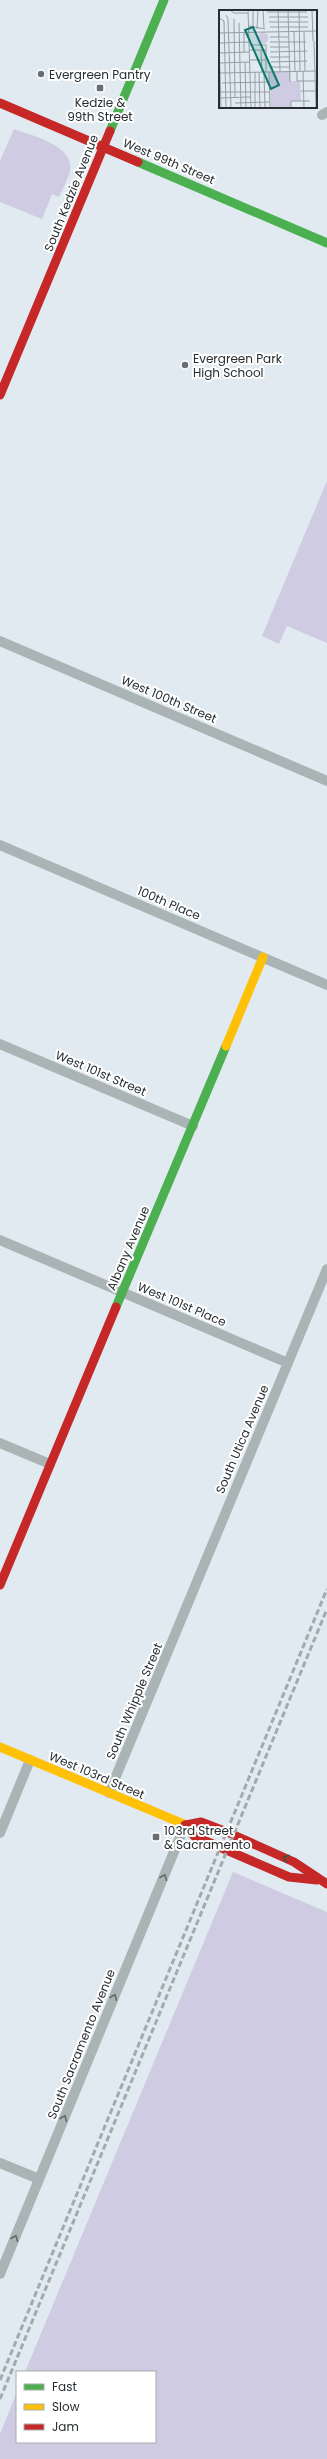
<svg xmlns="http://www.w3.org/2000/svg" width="327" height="2459" font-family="Poppins,sans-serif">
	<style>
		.green { fill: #cecbe2 }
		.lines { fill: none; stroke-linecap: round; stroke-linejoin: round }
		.street { stroke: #aab4b5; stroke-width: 10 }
		.fast { stroke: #4caf50; stroke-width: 9 }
		.slow { stroke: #ffc107; stroke-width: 9 }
		.jam { stroke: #c62828; stroke-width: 9 }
		.rail { stroke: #a3aaad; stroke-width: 3; stroke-dasharray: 6 3; stroke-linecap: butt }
		.oneway { stroke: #345a3c }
		.oneway2 { stroke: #626a6c }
		.poi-dot { fill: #686f74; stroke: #fff; stroke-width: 1.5 }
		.labels { text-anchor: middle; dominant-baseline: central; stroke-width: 4; stroke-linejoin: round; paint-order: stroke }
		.poi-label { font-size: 12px; fill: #272d31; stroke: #fff; text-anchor: start }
		.street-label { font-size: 12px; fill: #272d31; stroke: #fff }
		.inset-road { fill: none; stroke: #969ea4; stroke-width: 1 }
		.view { fill: #0f766e; fill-opacity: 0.15; stroke: #0f766e; stroke-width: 2 }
		.inset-edge { fill: none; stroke: #272d31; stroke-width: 2 }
	</style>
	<rect width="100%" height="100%" fill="#e0eaf0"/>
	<g class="green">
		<path d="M14,129C32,136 75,145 70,171C68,179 63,188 59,197L52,194L42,219L0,202V161Z"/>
		<polygon points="327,481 327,643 287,626 279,644 262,636"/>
		<polygon points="233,1872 327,1912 327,2459 0,2459 0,2434 17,2392 17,2442 155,2442 155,2372 25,2372"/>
	</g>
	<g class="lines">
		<g class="street">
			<polyline points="322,115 327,112"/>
			<polyline points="0,641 327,781"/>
			<polyline points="0,845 327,985"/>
			<polyline points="0,1044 193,1126"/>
			<polyline points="0,1240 288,1363"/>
			<polyline points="0,1443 50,1464"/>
			<polyline points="109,1793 327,1269"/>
			<polyline points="0,1833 30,1760"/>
			<polyline points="0,2163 39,2179"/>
			<polyline points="0,2274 185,1825"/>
		</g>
		<g class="fast">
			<polyline points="110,131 164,0"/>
			<polyline points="138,162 327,243"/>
			<polyline points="116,1307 226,1046"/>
		</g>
		<g class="slow">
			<polyline points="226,1046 263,957"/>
			<polyline points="0,1747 186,1825"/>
		</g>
		<g class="jam">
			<polyline points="0,103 138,162"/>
			<polyline points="0,395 110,131"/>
			<polyline points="0,1585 116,1307"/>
			<polyline points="185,1825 194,1836 289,1877 317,1880"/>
			<polyline points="186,1825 201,1822 227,1832 294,1862 327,1884"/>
		</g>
		<g class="rail">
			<polyline points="0,2380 327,1589"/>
			<polyline points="0,2399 327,1609"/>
		</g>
	</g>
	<defs><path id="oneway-chevron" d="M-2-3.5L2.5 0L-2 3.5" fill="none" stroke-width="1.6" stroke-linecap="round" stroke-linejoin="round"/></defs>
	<use class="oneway" href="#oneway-chevron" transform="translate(286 1858) rotate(-157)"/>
	<g class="oneway2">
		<use href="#oneway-chevron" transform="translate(164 1877) rotate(-68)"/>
		<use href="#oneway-chevron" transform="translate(114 1997) rotate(-68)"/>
		<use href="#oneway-chevron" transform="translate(64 2118) rotate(-68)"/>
		<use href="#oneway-chevron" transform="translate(15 2238) rotate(-68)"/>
	</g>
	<g class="poi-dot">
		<circle cx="41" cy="74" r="4"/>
		<rect x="96" y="84" width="8" height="8" rx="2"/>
		<circle cx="185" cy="365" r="4"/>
		<rect x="152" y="1833" width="8" height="8" rx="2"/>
	</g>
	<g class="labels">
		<g class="poi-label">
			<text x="49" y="74">Evergreen Pantry</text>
			<text x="100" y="102" text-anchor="middle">Kedzie &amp;<tspan x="100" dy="14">99th Street</tspan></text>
			<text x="193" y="358">Evergreen Park<tspan x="193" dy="14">High School</tspan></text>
			<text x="164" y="1830">103rd Street<tspan x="164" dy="14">&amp; Sacramento</tspan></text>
		</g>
		<g class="street-label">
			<text transform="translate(169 161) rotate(23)">West 99th Street</text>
			<text transform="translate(71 193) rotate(-68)">South Kedzie Avenue</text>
			<text transform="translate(169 699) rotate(23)">West 100th Street</text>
			<text transform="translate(169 903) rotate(23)">100th Place</text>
			<text transform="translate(101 1073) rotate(23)">West 101st Street</text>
			<text transform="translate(128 1248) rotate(-67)">Albany Avenue</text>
			<text transform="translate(182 1304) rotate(23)">West 101st Place</text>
			<text transform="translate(242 1439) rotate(-67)">South Utica Avenue</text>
			<text transform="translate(134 1701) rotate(-67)">South Whipple Street</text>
			<text transform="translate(97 1775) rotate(23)">West 103rd Street</text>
			<text transform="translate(81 2044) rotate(-68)">South Sacramento Avenue</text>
		</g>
	</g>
	<g transform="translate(219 10)">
		<rect width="98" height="98" fill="#e0eaf0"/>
		<path d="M38.5 28a5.5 5.5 0 1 1 11 0a5.5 5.5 0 1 1-11 0ZM51,62H71V71H81L82,91H72V98H52Z" fill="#cecbe2"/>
		<path class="inset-road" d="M11,0L15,3H29M29,0L32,98M34,0V16M44,0L45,18M59,0L61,61M69,0L71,72M80,0L81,61M93,0L94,31M48,2H88M7,5L9,9L12,98M50,7H89M0,8L5,11L7,98M15,9L16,87M50,12H89M20,13L22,98M30,16L46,19M51,17H89M38,19L39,0M75,22L76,61M85,22L86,61M0,23L98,21M25,23V42M51,27H70M0,30L2,98M95,31L97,98M51,32H87M0,33L30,32M30,35H47V62M51,37H70M30,40H47M42,40L43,62M51,42L88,41M0,43L30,42M51,47H71M30,50H47M26,52L27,98M52,52L88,51M0,53L31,52M52,57H71M78,61V71H98M84,61L85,98M36,62V98M40,62L41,98M45,62L46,98M50,62L51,98M0,63L98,61M3,73L50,72M82,81H98M1,82H50M0,88L31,87M16,93L50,92M72,98V91H91"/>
		<path class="view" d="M34,17L60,75L52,79L26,20Z"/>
		<rect width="98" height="98" class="inset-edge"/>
	</g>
	<rect x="16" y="2371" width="140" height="72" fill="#ffffff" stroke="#a9abad"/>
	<rect x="24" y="2384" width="20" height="6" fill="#4caf50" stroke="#a9abad"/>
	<text x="52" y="2391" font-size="12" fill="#272d31">Fast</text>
	<rect x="24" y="2404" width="20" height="6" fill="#ffc107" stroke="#a9abad"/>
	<text x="52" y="2411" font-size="12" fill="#272d31">Slow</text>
	<rect x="24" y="2424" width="20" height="6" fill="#c62828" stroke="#a9abad"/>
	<text x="52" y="2431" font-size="12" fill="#272d31">Jam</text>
</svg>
